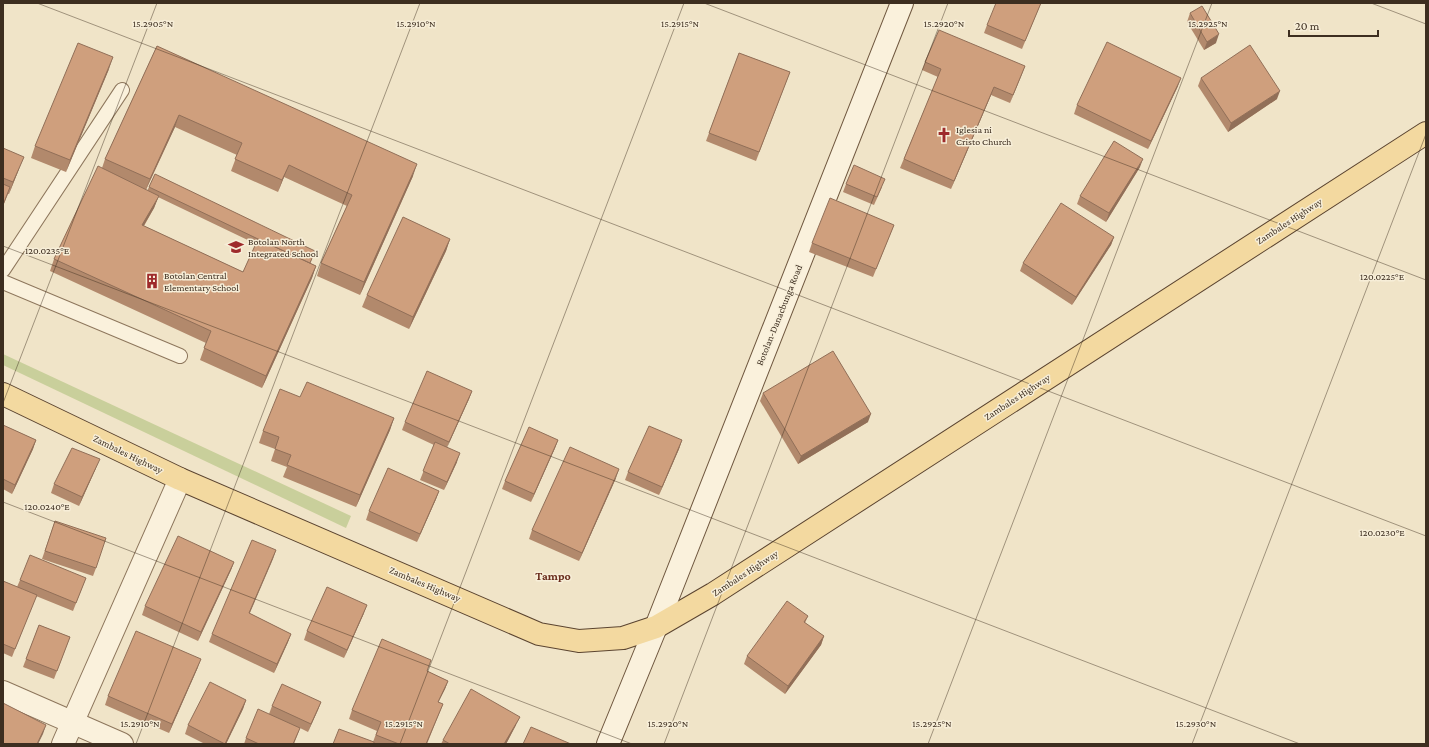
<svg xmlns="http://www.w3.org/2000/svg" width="1429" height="747" font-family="'Crimson Pro',serif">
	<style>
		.green { fill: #c9cf9b }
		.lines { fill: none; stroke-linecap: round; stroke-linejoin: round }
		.lane-casing { stroke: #8d765c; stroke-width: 16 }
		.street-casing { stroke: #8d765c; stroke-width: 24 }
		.secondary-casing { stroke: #6f573f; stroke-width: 24 }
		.primary-casing { stroke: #5b4430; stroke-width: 24 }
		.lane { stroke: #faf1dc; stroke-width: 14 }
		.street { stroke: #faf1dc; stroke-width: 22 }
		.secondary { stroke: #faf1dc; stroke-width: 22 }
		.primary { stroke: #f3d9a0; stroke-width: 22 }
		.wall { fill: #b2896c; fill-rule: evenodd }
		.shaded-wall { fill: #916f58 }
		.building { fill: #cf9f7d; stroke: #916f58 }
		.ticks { fill: none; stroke: #3d2e20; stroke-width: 1; stroke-opacity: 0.45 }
		.labels { text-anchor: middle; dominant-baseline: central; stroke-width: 3; stroke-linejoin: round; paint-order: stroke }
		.poi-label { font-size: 10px; fill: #3d2e20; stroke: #f7eed8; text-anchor: start }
		.street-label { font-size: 10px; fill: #3d2e20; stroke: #f7eed8 }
		.quarter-label { font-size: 12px; font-weight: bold; fill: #6b2e1e; stroke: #f7eed8 }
		.ticks-label { font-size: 10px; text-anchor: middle; fill: #3d2e20; stroke: #f7eed8; stroke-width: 3; stroke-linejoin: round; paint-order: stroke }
	</style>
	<rect width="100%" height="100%" fill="#f0e4c8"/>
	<polygon class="green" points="3,354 351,516 346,528 3,365"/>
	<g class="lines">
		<g class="lane-casing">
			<g id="lane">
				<polyline points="3,270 122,90"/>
				<polyline points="3,282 180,356"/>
			</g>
		</g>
		<g class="street-casing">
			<g id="street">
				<polyline points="3,692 122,744"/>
				<polyline points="63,744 180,479"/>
			</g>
		</g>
		<g class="secondary-casing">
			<polyline id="secondary" points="608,744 656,627 902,3"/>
		</g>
		<g class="primary-casing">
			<polyline id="primary" points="3,394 180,479 539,634 579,641 623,638 656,627 713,594 1426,133"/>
		</g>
		<use href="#lane" class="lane"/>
		<use href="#street" class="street"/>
		<use href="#secondary" class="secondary"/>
		<use href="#primary" class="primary"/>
	</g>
	<g class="wall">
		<polygon points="1041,3 1022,49 984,33 987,25"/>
		<polygon points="1190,13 1216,43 1204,50 1187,22"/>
		<path d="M157,46L413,176L360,295L317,276L321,263L347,206L284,177L278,192L231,171L237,155L175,127L146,190L147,191L149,187L313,256L310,263L316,266L312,278L262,388L200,360L206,343L50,271L54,259L102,168L105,159ZM158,197L256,244L243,272L144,226L154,208Z"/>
		<polygon points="739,53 790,72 756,161 706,141"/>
		<polygon points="925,62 1025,66 1010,103 991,95 951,189 900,168 938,77 922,70"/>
		<polygon points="109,69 66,172 31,158 35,146"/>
		<polygon points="1201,78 1277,99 1228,132 1198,86"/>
		<polygon points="1178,86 1148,149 1074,114 1077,105"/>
		<polygon points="3,148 19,169 9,194 8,194 3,206"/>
		<polygon points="1140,167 1106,222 1077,204 1080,196"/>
		<polygon points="846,184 882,187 874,205 843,192"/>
		<polygon points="894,225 873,277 809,252 812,243"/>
		<polygon points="1114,237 1111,245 1072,305 1020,271 1023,263"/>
		<polygon points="450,239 446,251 409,329 362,307 367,295"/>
		<polygon points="472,391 469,399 447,447 457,462 444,490 420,480 434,445 402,430 405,422"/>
		<polygon points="763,393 868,422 798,464 760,401"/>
		<polygon points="300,397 394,418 390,430 356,507 283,477 287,467 271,461 275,449 259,443 263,431"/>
		<polygon points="3,425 36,440 33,449 12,494 3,489"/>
		<polygon points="558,440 555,448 531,502 502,489 505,481"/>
		<polygon points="682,440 679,449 659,495 625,480 628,472"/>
		<polygon points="96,468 79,506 51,493 54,484"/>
		<polygon points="616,478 579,561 529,539 532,530"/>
		<polygon points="439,491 436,499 417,542 366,520 369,511"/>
		<polygon points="55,521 96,568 93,576 42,559"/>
		<polygon points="276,550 249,613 291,634 288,642 274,673 209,642 212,634"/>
		<polygon points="234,562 231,570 198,641 142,615 145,606"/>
		<polygon points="86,578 73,611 36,596 12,657 3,653 3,581 17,587 20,580"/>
		<polygon points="364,613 344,658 304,640 307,631"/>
		<polygon points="808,616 805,623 824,636 821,645 785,694 744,664 747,656"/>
		<polygon points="39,625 70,637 54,679 23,667"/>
		<polygon points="198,667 169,733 105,705 108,696"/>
		<polygon points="427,671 448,681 445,689 438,702 443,704 427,744 375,744 373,742 377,731 349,719 352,710"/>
		<polygon points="246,700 243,709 226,744 205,744 185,734 188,725"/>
		<polygon points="321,702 308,732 300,728 294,744 244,744 246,738 269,714 272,706"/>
		<polygon points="516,725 506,744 441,744 443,740"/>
	</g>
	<g class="shaded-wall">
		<polygon points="1219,34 1216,43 1204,50 1207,42"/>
		<polygon points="113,57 109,69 66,172 70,160"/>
		<polygon points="1025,66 1022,74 1010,103 1013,95"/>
		<polygon points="1181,78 1178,86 1148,149 1151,141"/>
		<polygon points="994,87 991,95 951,189 954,181"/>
		<polygon points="1280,91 1277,99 1228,132 1231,123"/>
		<polygon points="179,115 175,127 145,191 150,179"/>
		<polygon points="24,157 19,169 9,194 13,182"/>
		<polygon points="1143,159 1140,167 1106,222 1109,213"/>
		<polygon points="417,164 413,176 360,295 364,282"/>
		<polygon points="289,165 284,177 278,192 282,180"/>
		<polygon points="159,196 154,208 137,237 142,225"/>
		<polygon points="1114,237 1111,245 1072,305 1076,297"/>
		<polygon points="450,239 446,251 409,329 413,317"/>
		<polygon points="316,266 312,278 262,388 266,376"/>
		<polygon points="472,391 469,399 446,450 449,442"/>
		<polygon points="871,414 868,422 798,464 801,456"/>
		<polygon points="394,418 390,430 356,507 360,495"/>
		<polygon points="36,440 33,449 12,494 15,485"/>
		<polygon points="558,440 555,448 531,502 534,494"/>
		<polygon points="682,440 679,449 659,495 662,487"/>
		<polygon points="460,453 457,462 444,490 447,482"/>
		<polygon points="100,459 96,468 79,506 82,497"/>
		<polygon points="619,469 616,478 579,561 582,553"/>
		<polygon points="439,491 436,499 417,542 420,534"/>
		<polygon points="276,550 273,559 246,622 249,613"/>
		<polygon points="234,562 231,570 198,641 201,632"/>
		<polygon points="367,605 364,613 344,658 347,650"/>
		<polygon points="291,634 288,642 274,673 277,664"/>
		<polygon points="824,636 821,645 785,694 788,686"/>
		<polygon points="201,659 198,667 169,733 172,724"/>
		<polygon points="448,681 445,689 434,711 438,702"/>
		<polygon points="246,700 243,709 226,744 225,744"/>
		<polygon points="321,702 318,710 308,732 311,724"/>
		<polygon points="520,717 516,725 506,744 504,744"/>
		<polygon points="46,725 43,734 38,744 37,744"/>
	</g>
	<g class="building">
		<polygon points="996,3 1041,3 1025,41 987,25"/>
		<polygon points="1202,6 1219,34 1207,42 1190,13"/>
		<polygon points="939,30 1025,66 1013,95 994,87 954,181 904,159 941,69 925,62"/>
		<polygon points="1107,42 1181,78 1151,141 1077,105"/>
		<polygon points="78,43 113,57 70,160 35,146"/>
		<polygon points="1250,45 1280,91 1231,123 1201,78"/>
		<polygon points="157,46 417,164 364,282 321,263 352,195 289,165 282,180 235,159 242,143 179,115 150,179 105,159"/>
		<polygon points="739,53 790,72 759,152 709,133"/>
		<polygon points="1114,141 1143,159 1109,213 1080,196"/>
		<polygon points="3,148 24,157 13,182 3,178"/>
		<polygon points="854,165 885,179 877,197 846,184"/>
		<polygon points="98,166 159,196 142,225 243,272 258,239 316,266 266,376 204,348 211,331 54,259"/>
		<polygon points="155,174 315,251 310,263 258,239 149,187"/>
		<polygon points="3,184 10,187 3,205"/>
		<polygon points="830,198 894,225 876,269 812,243"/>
		<polygon points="1061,203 1114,237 1076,297 1023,263"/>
		<polygon points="403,217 450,239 413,317 367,295"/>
		<polygon points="833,351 871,414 801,456 763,393"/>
		<polygon points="427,371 472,391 449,442 405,422"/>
		<polygon points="307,382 394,418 360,495 287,465 291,455 275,449 279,437 263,431 280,389 300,397"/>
		<polygon points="3,425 36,440 15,485 3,479"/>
		<polygon points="649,426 682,440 662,487 628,472"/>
		<polygon points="529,427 558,440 534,494 505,481"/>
		<polygon points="435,442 460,453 447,482 423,471"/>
		<polygon points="570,447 619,469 582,553 532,530"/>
		<polygon points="72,448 100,459 82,497 54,484"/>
		<polygon points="388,468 439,491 420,534 369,511"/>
		<polygon points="55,521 106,538 96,568 45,551"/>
		<polygon points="178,536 234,562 201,632 145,606"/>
		<polygon points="252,540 276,550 249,613 291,634 277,664 212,634"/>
		<polygon points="30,555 86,578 76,603 20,580"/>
		<polygon points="3,581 37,595 15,649 3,644"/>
		<polygon points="327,587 367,605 347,650 307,631"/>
		<polygon points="787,601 808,616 804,622 824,636 788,686 747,656"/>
		<polygon points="39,625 70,637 57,671 26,659"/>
		<polygon points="136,631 201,659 172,724 108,696"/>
		<polygon points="382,639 431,660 427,671 448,681 438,702 443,704 426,744 399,744 376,735 381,722 352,710"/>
		<polygon points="210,682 246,700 225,744 188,725"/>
		<polygon points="282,684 321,702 311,724 272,706"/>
		<polygon points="471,689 520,717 504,744 450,744 443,740"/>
		<polygon points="3,703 46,725 37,744 3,744"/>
		<polygon points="258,709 300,728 293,744 259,744 246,738"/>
		<polygon points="531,727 571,744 523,744"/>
		<polygon points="339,729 374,742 374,744 333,744"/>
	</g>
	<path class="ticks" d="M37,3L1426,536M704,3L1426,280M1371,3L1426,24M3,246L1300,744M3,403L157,3M3,502L632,744M136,744L420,3M400,744L684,3M664,744L948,3M928,744L1212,3M1192,744L1426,134"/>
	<defs>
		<g id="church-bare" transform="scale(1.2)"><path d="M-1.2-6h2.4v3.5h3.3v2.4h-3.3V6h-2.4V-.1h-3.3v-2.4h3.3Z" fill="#9e2a2b" stroke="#f7eed8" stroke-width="2.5" paint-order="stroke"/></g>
		<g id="school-bare" transform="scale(1.2)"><path d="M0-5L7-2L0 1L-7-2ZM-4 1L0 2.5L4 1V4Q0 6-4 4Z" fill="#9e2a2b" stroke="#f7eed8" stroke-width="2.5" paint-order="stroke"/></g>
		<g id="building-bare" transform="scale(1.2)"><path d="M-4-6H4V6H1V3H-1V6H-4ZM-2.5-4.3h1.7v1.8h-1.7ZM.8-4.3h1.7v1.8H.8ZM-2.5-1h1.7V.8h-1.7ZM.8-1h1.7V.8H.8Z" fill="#9e2a2b" stroke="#f7eed8" stroke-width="2.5" paint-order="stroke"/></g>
	</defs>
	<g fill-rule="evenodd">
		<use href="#church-bare" x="944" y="135"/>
		<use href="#school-bare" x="236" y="247"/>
		<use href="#building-bare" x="152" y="281"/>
	</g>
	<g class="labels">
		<g class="poi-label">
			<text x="956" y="129">Iglesia ni<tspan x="956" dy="12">Cristo Church</tspan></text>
			<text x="248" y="241">Botolan North<tspan x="248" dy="12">Integrated School</tspan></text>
			<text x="164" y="275">Botolan Central<tspan x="164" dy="12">Elementary School</tspan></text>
		</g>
		<g class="street-label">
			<text transform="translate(1289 221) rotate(-33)">Zambales Highway</text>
			<text transform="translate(779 315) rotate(-68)">Botolan-Danacbunga Road</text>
			<text transform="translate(1017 397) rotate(-33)">Zambales Highway</text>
			<text transform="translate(128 454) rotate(26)">Zambales Highway</text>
			<text transform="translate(745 573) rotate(-33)">Zambales Highway</text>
			<text transform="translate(425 584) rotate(23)">Zambales Highway</text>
		</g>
		<g class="quarter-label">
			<text x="553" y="576">Tampo</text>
		</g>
	</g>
	<g class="ticks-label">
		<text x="153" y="27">15.2905°N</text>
		<text x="416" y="27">15.2910°N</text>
		<text x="680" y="27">15.2915°N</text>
		<text x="944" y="27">15.2920°N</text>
		<text x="1208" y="27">15.2925°N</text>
		<text x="47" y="254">120.0235°E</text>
		<text x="1382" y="280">120.0225°E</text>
		<text x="47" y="510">120.0240°E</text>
		<text x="1382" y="536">120.0230°E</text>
		<text x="140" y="727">15.2910°N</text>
		<text x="404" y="727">15.2915°N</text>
		<text x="668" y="727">15.2920°N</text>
		<text x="932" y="727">15.2925°N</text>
		<text x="1196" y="727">15.2930°N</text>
	</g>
	<rect width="1429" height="747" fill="none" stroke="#3d2e20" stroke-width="8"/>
	<path d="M1289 30v6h89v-6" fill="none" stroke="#3d2e20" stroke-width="2"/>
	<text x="1295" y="30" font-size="12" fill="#3d2e20" stroke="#f7eed8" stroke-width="3" paint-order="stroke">20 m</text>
</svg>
